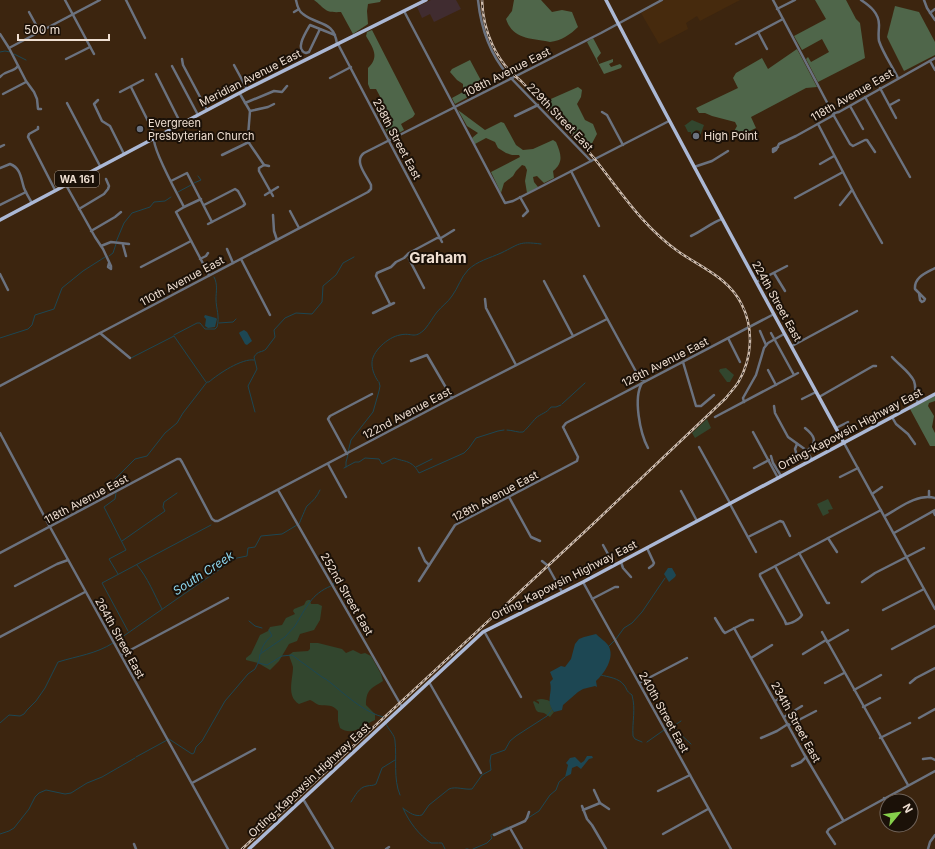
<svg xmlns="http://www.w3.org/2000/svg" width="935" height="849" font-family="Inter,sans-serif">
	<style>
		.commercial { fill: #402c30 }
		.built { fill: #462a0d }
		.green { fill: #32462e }
		.forest { fill: #4f664a }
		.water { fill: #1d4753 }
		.lines { fill: none; stroke-linecap: round; stroke-linejoin: round }
		.stream { stroke: #1d4753; stroke-width: 1 }
		.minor { stroke: #6b727f; stroke-width: 2.5 }
		.major { stroke: #abb8d5; stroke-width: 3.5 }
		.rail-casing { stroke: #cdbbad; stroke-width: 2.5 }
		.rail { stroke: #1b1108; stroke-width: 1; stroke-dasharray: 3; stroke-linecap: butt }
		.worship-dot { fill: #6b7280; stroke: #1b1108; stroke-width: 1.5 }
		.labels { text-anchor: middle; dominant-baseline: central; stroke-width: 4; stroke-linejoin: round; paint-order: stroke }
		.shield { fill: #1b1108; stroke: #afa195; stroke-width: 1 }
		.shield-label { font-size: 10px; font-weight: bold; fill: #efdfd2 }
		.street-label { font-size: 11px; fill: #efdfd2; stroke: #1b1108 }
		.poi-label { font-size: 11px; fill: #efdfd2; stroke: #1b1108; text-anchor: start }
		.water-label { font-size: 12px; font-style: italic; fill: #8ed8f0; stroke: #1b1108 }
		.district-label { font-size: 15px; font-weight: bold; fill: #efdfd2; stroke: #1b1108 }
	</style>
	<rect width="100%" height="100%" fill="#3c250f"/>
	<polygon class="commercial" points="431,0 456,0 461,9 434,22 430,14 422,18 417,7"/>
	<polygon class="built" points="664,0 740,0 700,21 697,16 686,23 688,29 659,44 641,13"/>
	<g class="green">
		<polygon points="692,120 704,125 700,136 699,136 700,131 696,130 691,135 691,132 688,132 685,126 684,126"/>
		<polygon points="726,368 734,375 730,382 727,382 719,371 720,369"/>
		<polygon points="707,419 711,428 695,438 692,433"/>
		<polygon points="828,499 833,509 828,510 829,513 823,516 817,504"/>
		<polygon points="308,600 310,600 311,604 318,604 322,606 320,620 314,630 300,634 297,641 289,644 279,661 270,670 258,663 246,660 246,658 251,654 260,635 268,631 270,627 282,625 286,618 295,614 293,611 294,609 304,605 306,601"/>
		<path d="M310,643H318L342,649L346,653L353,650L361,654L365,653L371,656L381,674L383,681C372,688 366,689 366,705L375,714V720C363,725 353,737 340,728L338,721V711C332,704 328,706 319,705C316,704 313,701 310,700L299,704C286,696 293,679 293,667C292,663 290,659 289,655L293,652L308,651L310,649Z"/>
		<path d="M541,699C556,701 547,702 554,712L550,717L544,713L538,712L536,710L533,702L534,701L539,704V702L536,700Z"/>
	</g>
	<g class="forest">
		<path d="M314,0H381L380,2L368,4L367,11L368,24L353,34L341,12C324,13 326,9 314,0Z"/>
		<path d="M514,0H541L552,12L562,10L572,12L578,27C571,34 561,41 550,42C531,38 513,40 506,19L512,11Z"/>
		<polygon points="815,0 846,0 856,19 860,23 865,58 818,82 806,59 808,57 811,62 829,52 822,39 802,50 794,36 826,19"/>
		<polygon points="895,6 919,12 935,42 935,55 904,71 887,37"/>
		<path d="M372,30L415,114L413,117L401,124L404,130L390,138L375,109L381,106L383,102L376,89H370L368,84V68C380,57 373,48 366,36L367,32Z"/>
		<polygon points="593,38 601,53 597,58 599,64 613,59 613,62 609,64 611,67 620,64 622,66 621,68 604,74 587,42"/>
		<polygon points="797,49 817,87 806,88 751,117 756,128 733,139 731,137 737,126 735,122 712,116 705,113 699,113 696,108 738,88 733,78 736,73 762,58 768,69"/>
		<polygon points="470,60 485,88 455,104 452,98 463,92 463,84 457,80 450,72 452,69"/>
		<polygon points="578,87 582,90 581,97 577,104 585,120 593,124 597,134 589,149 544,102"/>
		<path d="M458,110L485,130L501,122L504,123L516,145L523,150L533,149L553,140L556,142C561,154 564,162 553,171L554,178L544,183L537,176L533,177L534,182L538,187L527,193L525,181L527,170L525,166L522,165L516,171L513,176L504,183L501,193L491,172L520,157L519,155H512L506,153L498,148L495,142L486,138L475,144L472,138L478,133L467,126Z"/>
		<polygon points="935,396 935,401 929,403 928,406 934,416 932,427 935,433 935,446 930,446 910,409"/>
	</g>
	<g class="water">
		<polygon points="205,315 216,318 217,319 215,327 208,328 205,326 206,319 204,317"/>
		<polygon points="244,330 247,332 252,341 247,345 245,344 239,333 240,332"/>
		<polygon points="668,568 672,568 676,575 675,577 669,582 664,574"/>
		<path d="M596,634C599,637 605,641 608,645C616,657 604,674 596,681L597,687L595,686L583,689L578,692L563,705L562,710L554,712C545,700 553,694 550,682L553,679L550,672L561,666L565,667L571,659L575,644L579,639L584,637Z"/>
		<polygon points="587,756 592,756 593,758 589,759 581,769 577,766 572,768 571,774 565,777 568,765 566,763 570,758 575,757 581,763 584,761"/>
	</g>
	<g class="lines">
		<g class="stream">
			<polyline points="0,52 5,51 10,52"/>
			<polyline points="14,54 26,60"/>
			<polyline points="194,183 201,180 198,176"/>
			<polyline points="178,192 191,185"/>
			<polyline points="116,242 124,223 132,213 150,207 154,202 165,201 171,197"/>
			<polyline points="109,256 113,253 116,244"/>
			<polyline points="219,323 233,322 236,319"/>
			<path d="M174,335L197,323H200L205,329H215L217,327C220,316 216,309 216,299C216,292 218,284 214,277"/>
			<polyline points="0,338 28,329 32,325 35,315 54,309 62,288 83,271 105,257"/>
			<polyline points="131,358 174,336 206,382"/>
			<path d="M378,381C375,377 372,370 372,364C371,352 388,337 400,335C412,332 414,340 425,329C430,323 433,317 437,312C442,306 448,302 452,296C458,288 461,277 468,270C477,261 490,258 501,253C520,244 518,241 541,244"/>
			<polyline points="562,404 585,383"/>
			<path d="M255,412L248,386L257,369L254,357C258,350 262,353 266,349L275,337L274,330L285,318L296,313L312,314L322,302L323,286L336,275L343,263L354,257"/>
			<path d="M507,430C512,430 519,433 523,432C525,431 533,421 536,418C540,414 547,413 551,407H556L561,405"/>
			<polyline points="348,452 351,440 373,412 379,391 380,386 379,382"/>
			<polyline points="346,467 346,462 348,455"/>
			<polyline points="416,467 432,459"/>
			<path d="M344,468L355,462H359L365,458L379,459L382,464L394,458C405,462 412,460 419,473L464,453L469,448L476,438L498,431L504,430"/>
			<path d="M116,491L115,486L112,483L113,481L135,459L147,456L165,433L177,423L183,413L207,382H209C218,374 242,358 254,360"/>
			<polyline points="116,493 115,499 104,507 126,550 109,559 118,574"/>
			<path d="M299,524C300,522 306,507 307,506C313,501 317,497 320,490"/>
			<polyline points="122,541 165,511 163,507 164,502 177,493"/>
			<path d="M137,565C148,578 154,594 162,609"/>
			<polyline points="333,585 339,570"/>
			<polyline points="249,621 255,626 262,628"/>
			<polyline points="128,631 102,583 211,525"/>
			<polyline points="616,639 624,628 632,623 642,612 665,578"/>
			<polyline points="115,642 233,560 237,558 247,556 248,548 255,547 261,536 282,534 297,525"/>
			<polyline points="608,647 614,641"/>
			<path d="M261,652C262,646 267,639 272,636L269,630"/>
			<path d="M258,663L267,665L282,656L292,655L322,677C328,680 332,684 337,688C350,699 367,713 383,717"/>
			<path d="M601,675C608,677 619,678 624,685C628,690 625,690 632,695C636,710 632,721 633,736L635,739L642,742"/>
			<path d="M0,723L9,715L20,716L24,714L27,710L36,701L45,688L58,662C77,656 96,654 113,643"/>
			<path d="M386,724C388,729 395,735 395,741C397,758 393,779 400,795"/>
			<polyline points="675,725 681,721"/>
			<polyline points="666,729 674,725 677,731 691,744"/>
			<polyline points="647,742 664,730"/>
			<path d="M136,757L169,739L192,754L194,753L196,747L202,741L225,701L248,674L255,669L259,661L260,654L285,637L295,626C306,608 311,594 331,586"/>
			<polyline points="482,775 491,770 490,761 491,755 505,750 510,741 516,736 547,716 553,708"/>
			<path d="M351,802C355,796 359,787 367,786C371,785 373,786 376,784L382,768L395,760"/>
			<path d="M403,808C409,822 419,835 431,843H438"/>
			<path d="M404,809C410,813 415,817 422,815L429,805L449,789C456,786 464,790 472,789L482,775"/>
			<polyline points="528,818 539,811 550,795 556,790 559,782 565,777"/>
			<polyline points="498,832 508,827"/>
			<polyline points="0,834 9,831 14,828 29,809 35,797 39,793 46,790 65,794 71,793 87,783 102,777 135,758"/>
			<polyline points="491,835 495,833"/>
			<polyline points="439,843 442,843 445,849"/>
			<polyline points="466,849 468,849"/>
			<polyline points="473,849 487,843 492,838 491,836"/>
		</g>
		<g class="minor">
			<polyline points="65,0 94,54"/>
			<polyline points="126,0 145,38"/>
			<path d="M296,0C297,5 298,11 303,14C318,26 334,20 337,44"/>
			<path d="M478,0C481,28 489,53 508,75L591,161"/>
			<polyline points="773,0 831,110 834,113 834,116 850,144 853,146 865,140 867,140 875,152"/>
			<path d="M861,0C870,6 879,13 879,25C879,30 878,35 879,41C883,53 892,66 898,78"/>
			<polyline points="924,0 927,8 935,20"/>
			<polyline points="777,9 795,0"/>
			<polyline points="404,11 505,203 513,201 669,121"/>
			<polyline points="29,12 40,32"/>
			<polyline points="294,12 299,9"/>
			<polyline points="930,13 935,9"/>
			<path d="M320,29L309,52L306,53C294,50 306,32 310,25L335,35"/>
			<polyline points="758,32 767,49"/>
			<polyline points="0,34 9,48 26,81 34,92 37,99 38,109 41,109"/>
			<polyline points="338,44 442,242"/>
			<polyline points="736,44 783,19"/>
			<polyline points="9,48 100,0"/>
			<polyline points="66,59 90,47"/>
			<polyline points="182,59 183,65 207,110"/>
			<polyline points="930,61 935,70"/>
			<polyline points="234,65 247,89"/>
			<polyline points="172,66 198,115"/>
			<polyline points="156,74 181,124"/>
			<path d="M0,77C7,69 13,73 18,66"/>
			<polyline points="330,78 351,67"/>
			<polyline points="131,87 156,137"/>
			<polyline points="880,88 896,118"/>
			<polyline points="120,92 143,80"/>
			<polyline points="3,94 26,82"/>
			<polyline points="240,94 250,111 248,136 249,143 264,165"/>
			<polyline points="865,97 910,177"/>
			<polyline points="98,100 94,104 102,121 110,126 124,154"/>
			<polyline points="67,103 100,166"/>
			<polyline points="245,103 274,91 282,92 287,86"/>
			<polyline points="890,105 899,100"/>
			<polyline points="850,106 863,129"/>
			<polyline points="250,111 268,107 274,104"/>
			<polyline points="602,112 607,115 623,145"/>
			<polyline points="515,116 538,105"/>
			<polyline points="818,124 856,197 882,243"/>
			<polyline points="38,127 38,129 29,134 28,137 55,190"/>
			<path d="M154,138C152,149 178,195 184,207"/>
			<polyline points="0,147 4,145"/>
			<polyline points="778,147 773,149 773,152 776,150 779,144 796,136 832,116 834,113 839,112 935,58"/>
			<polyline points="222,155 249,142"/>
			<polyline points="820,164 834,156"/>
			<polyline points="269,166 264,165 259,168 259,171 273,196"/>
			<polyline points="694,167 712,161 728,151"/>
			<path d="M0,168L10,164C21,168 21,179 24,188C26,193 29,198 32,203"/>
			<polyline points="571,171 599,226"/>
			<polyline points="171,181 187,173 212,222"/>
			<polyline points="66,185 95,237 103,249 111,266 111,269 108,267 109,263"/>
			<polyline points="265,195 278,187"/>
			<polyline points="520,197 528,211 523,216"/>
			<polyline points="795,198 843,172"/>
			<polyline points="201,199 184,207 176,212 209,275"/>
			<polyline points="0,205 26,192"/>
			<polyline points="204,205 235,189 238,191 245,204 243,206 208,224"/>
			<polyline points="840,205 852,190"/>
			<polyline points="79,209 104,194 108,189 109,186 106,179"/>
			<polyline points="290,211 299,228"/>
			<polyline points="273,215 274,231 277,240"/>
			<polyline points="91,231 115,217 121,212"/>
			<path d="M691,236C702,231 711,223 722,219"/>
			<polyline points="123,245 126,256"/>
			<polyline points="101,246 111,242 129,244"/>
			<polyline points="227,249 233,263"/>
			<polyline points="410,254 409,259 424,288"/>
			<polyline points="200,259 206,256 208,253"/>
			<polyline points="241,259 270,315"/>
			<polyline points="141,267 191,241"/>
			<polyline points="774,273 785,291"/>
			<polyline points="0,274 8,290"/>
			<polyline points="584,276 640,379 644,381"/>
			<polyline points="544,281 573,336"/>
			<polyline points="756,282 787,266"/>
			<path d="M919,293L920,300L922,302L924,301L925,299L915,289C914,277 926,273 935,268"/>
			<polyline points="485,299 486,308 516,365"/>
			<polyline points="390,304 376,276 377,273 391,267 396,262 404,258 409,253 437,238 441,238 454,230"/>
			<polyline points="373,313 394,303"/>
			<polyline points="760,331 766,345"/>
			<polyline points="100,333 130,358"/>
			<polyline points="771,333 794,375"/>
			<polyline points="728,338 740,362"/>
			<polyline points="792,346 857,311"/>
			<path d="M892,357C898,364 910,372 914,381C917,389 913,393 918,403"/>
			<polyline points="411,361 427,355 452,398"/>
			<polyline points="683,362 696,406 701,406 714,395"/>
			<polyline points="768,370 776,385"/>
			<path d="M642,383C633,398 640,433 648,448"/>
			<path d="M0,386L100,333L368,192L371,189V185C367,176 353,161 364,153L601,33L662,0"/>
			<polyline points="819,397 873,366 876,366"/>
			<polyline points="802,399 816,392"/>
			<polyline points="744,402 743,398 756,375 764,348 768,343 784,334"/>
			<polyline points="774,406 775,413 788,437 806,450 812,460"/>
			<polyline points="715,417 798,373"/>
			<polyline points="892,417 896,424 908,434 915,444"/>
			<path d="M805,428C815,436 818,442 807,451"/>
			<polyline points="836,428 848,422"/>
			<polyline points="753,432 778,478"/>
			<polyline points="0,433 50,527 228,849"/>
			<polyline points="844,443 935,609"/>
			<polyline points="699,447 730,503"/>
			<polyline points="347,454 328,419 330,416 372,394"/>
			<polyline points="771,456 773,463 781,476"/>
			<polyline points="797,456 795,449 797,444"/>
			<polyline points="328,464 346,497"/>
			<polyline points="754,468 769,460"/>
			<polyline points="840,477 858,468"/>
			<polyline points="278,490 402,707"/>
			<polyline points="681,491 697,521"/>
			<polyline points="872,494 882,487"/>
			<polyline points="509,497 531,537 540,541"/>
			<polyline points="929,497 929,491"/>
			<polyline points="730,504 756,552"/>
			<polyline points="933,511 935,515"/>
			<path d="M885,516C899,508 918,493 935,498"/>
			<polyline points="894,533 935,510"/>
			<polyline points="748,537 780,521 783,522 790,536"/>
			<polyline points="828,538 837,552"/>
			<polyline points="603,545 614,565"/>
			<polyline points="419,548 425,561 429,565"/>
			<polyline points="647,548 654,563 653,565 649,568"/>
			<polyline points="0,553 177,459 180,459 182,462 212,519 215,521 218,521 452,398 607,319"/>
			<polyline points="799,553 827,603 829,603"/>
			<polyline points="542,561 547,565 562,592"/>
			<polyline points="621,562 623,568 631,577"/>
			<path d="M775,566L802,615C800,619 791,624 786,624L785,621L760,576V574L764,572L881,510"/>
			<polyline points="419,581 455,525 577,461 578,457 563,427 566,423 774,314"/>
			<polyline points="583,582 731,849"/>
			<polyline points="862,582 875,573 924,548"/>
			<polyline points="15,586 57,564 68,560"/>
			<polyline points="592,599 615,587 618,587"/>
			<polyline points="883,610 924,589"/>
			<polyline points="715,618 723,631 725,633 750,620 753,620"/>
			<polyline points="734,628 804,754 843,820"/>
			<polyline points="484,631 521,697"/>
			<polyline points="822,632 908,785"/>
			<polyline points="0,637 85,592"/>
			<polyline points="827,642 848,630"/>
			<polyline points="892,649 935,626"/>
			<polyline points="803,654 826,640"/>
			<polyline points="121,655 228,598"/>
			<polyline points="751,658 772,645"/>
			<polyline points="429,682 481,773"/>
			<polyline points="639,683 687,658"/>
			<polyline points="825,683 844,673"/>
			<polyline points="910,683 916,678 935,668"/>
			<polyline points="854,690 881,675"/>
			<polyline points="775,701 784,696"/>
			<polyline points="863,707 880,698"/>
			<polyline points="784,717 802,706"/>
			<polyline points="919,718 935,709"/>
			<polyline points="789,725 816,711"/>
			<polyline points="761,738 777,731 788,724"/>
			<polyline points="880,738 910,723"/>
			<polyline points="923,759 931,758 935,760"/>
			<polyline points="792,766 801,762 806,757"/>
			<polyline points="192,783 255,749"/>
			<polyline points="594,790 600,803 609,809"/>
			<polyline points="658,791 690,775"/>
			<polyline points="884,798 887,802"/>
			<polyline points="303,799 333,849"/>
			<polyline points="582,806 587,819 592,825 606,849"/>
			<polyline points="583,810 600,803"/>
			<polyline points="510,828 522,849"/>
			<polyline points="663,834 708,809"/>
			<polyline points="494,835 525,821 527,818 529,812"/>
			<polyline points="134,844 136,849"/>
			<polyline points="835,844 827,832 829,829 935,771"/>
			<polyline points="386,849 389,847"/>
			<polyline points="928,849 930,842 935,835"/>
		</g>
		<g class="major">
			<path d="M606,0C683,149 764,296 844,443"/>
			<polyline points="0,220 247,89 426,0"/>
			<polyline points="249,849 483,632 583,582 935,394"/>
		</g>
		<g class="rail-casing">
			<path id="rail" d="M242,849L593,524L726,398C730,392 736,387 739,381C752,358 754,329 742,305C729,278 702,268 679,252C643,227 621,192 594,158C571,131 546,107 521,81C496,62 483,31 482,0"/>
		</g>
		<use href="#rail" class="rail"/>
	</g>
	<g class="worship-dot">
		<circle cx="140" cy="129" r="4"/>
		<circle cx="696" cy="136" r="4"/>
	</g>
	<g class="labels">
		<rect class="shield" x="55" y="171" width="44" height="16" rx="3"/>
		<g class="shield-label">
			<text x="77" y="179">WA 161</text>
		</g>
		<g class="street-label">
			<text transform="translate(507 72) rotate(-27)">108th Avenue East</text>
			<text transform="translate(250 78) rotate(-27)">Meridian Avenue East</text>
			<text transform="translate(852 95) rotate(-30)">118th Avenue East</text>
			<text transform="translate(560 117) rotate(46)">229th Street East</text>
			<text transform="translate(397 139) rotate(62)">238th Street East</text>
			<text transform="translate(182 281) rotate(-28)">110th Avenue East</text>
			<text transform="translate(777 301) rotate(61)">224th Street East</text>
			<text transform="translate(665 362) rotate(-27)">126th Avenue East</text>
			<text transform="translate(407 413) rotate(-28)">122nd Avenue East</text>
			<text transform="translate(850 429) rotate(-28)">Orting-Kapowsin Highway East</text>
			<text transform="translate(495 496) rotate(-28)">128th Avenue East</text>
			<text transform="translate(86 499) rotate(-28)">118th Avenue East</text>
			<text transform="translate(564 580) rotate(-27)">Orting-Kapowsin Highway East</text>
			<text transform="translate(347 594) rotate(60)">252nd Street East</text>
			<text transform="translate(120 638) rotate(61)">264th Street East</text>
			<text transform="translate(664 712) rotate(61)">240th Street East</text>
			<text transform="translate(796 722) rotate(61)">234th Street East</text>
			<text transform="translate(309 780) rotate(-43)">Orting-Kapowsin Highway East</text>
		</g>
		<g class="poi-label">
			<text x="148" y="123">Evergreen<tspan x="148" dy="13">Presbyterian Church</tspan></text>
			<text x="704" y="136">High Point</text>
		</g>
		<g class="water-label">
			<text transform="translate(203 573) rotate(-33)">South Creek</text>
		</g>
		<g class="district-label">
			<text x="438" y="257">Graham</text>
		</g>
	</g>
	<g transform="translate(899 813) rotate(61)"><circle r="19" fill="#1b1108" stroke="#706359"/>
	<path d="M0-3L7 15L0 10L-7 15Z" fill="#86cf4b"/>
	<text y="-6" font-size="11" font-weight="bold" text-anchor="middle" fill="#efdfd2">N</text>
	</g>
	<path d="M18 34v6h91v-6" fill="none" stroke="#efdfd2" stroke-width="2"/>
	<text x="24" y="34" font-size="12" fill="#efdfd2" stroke="#1b1108" stroke-width="3" paint-order="stroke">500 m</text>
</svg>
